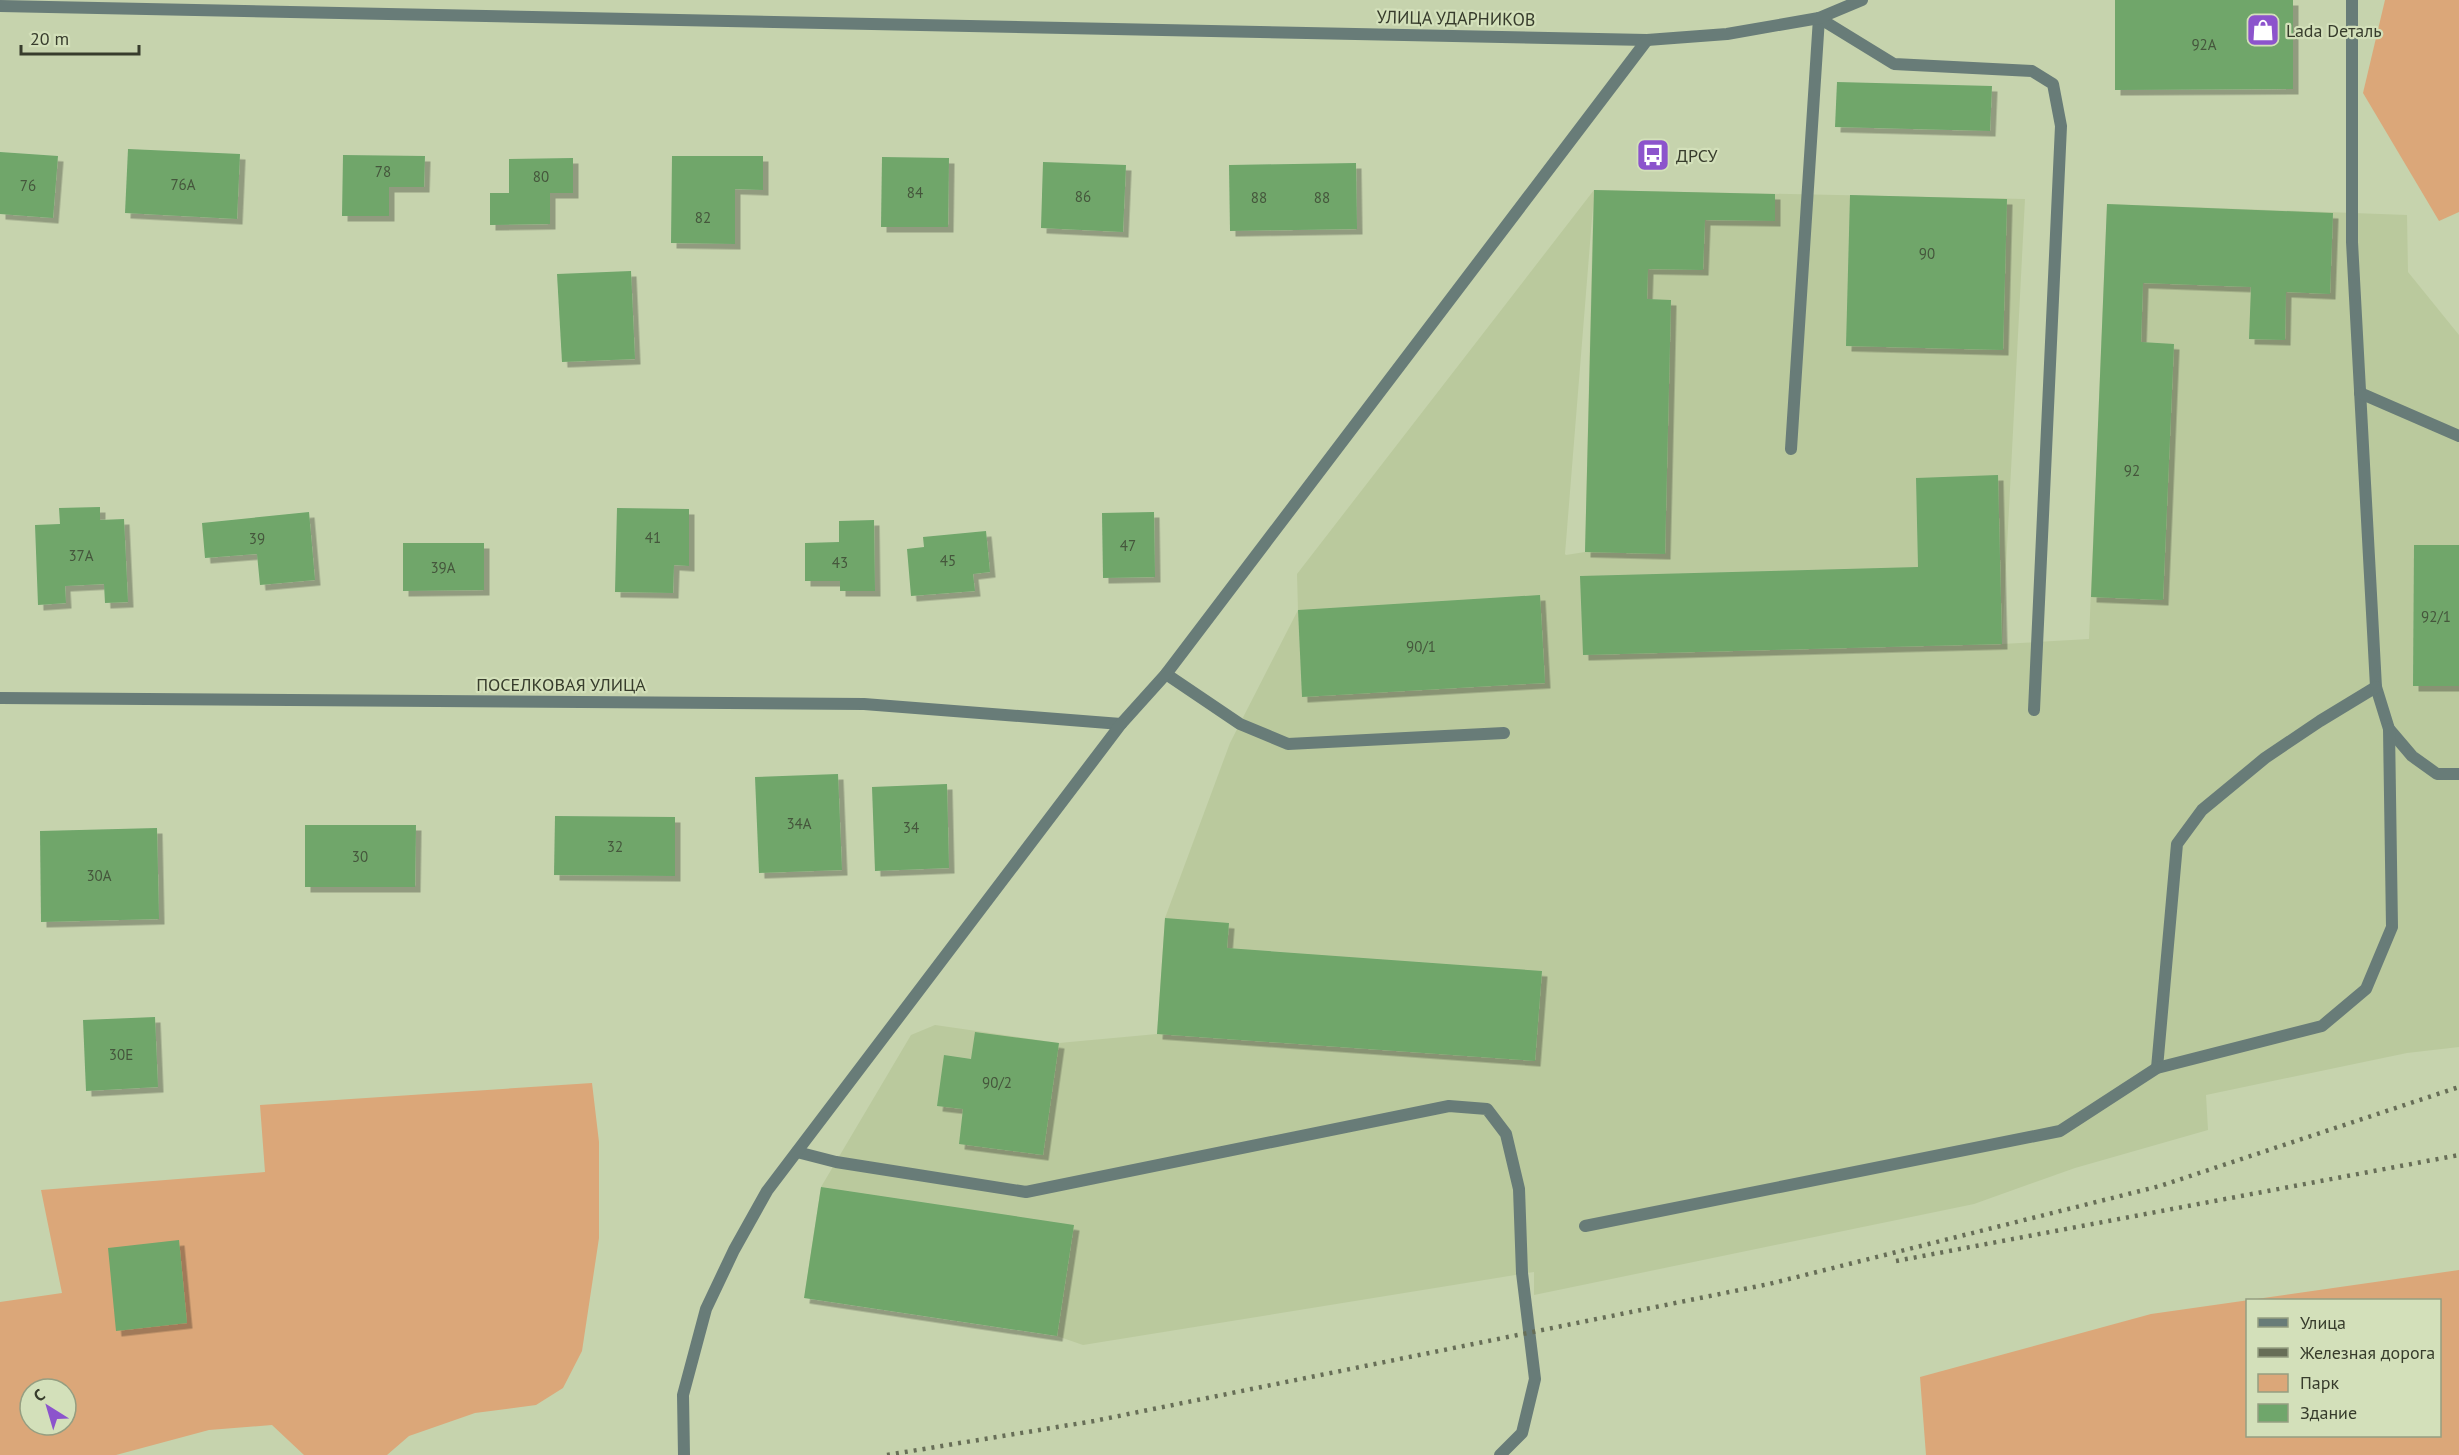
<svg xmlns="http://www.w3.org/2000/svg" width="2459" height="1455" font-family="'PT Sans',sans-serif">
	<style>
		.built { fill: #bac99d; fill-rule: evenodd }
		.green { fill: #dba779; fill-rule: evenodd }
		.building { fill: #6fa66b; filter: url(#shadow) }
		.lines { fill: none; stroke-linecap: round; stroke-linejoin: round }
		.service { stroke: #687c78; stroke-width: 12 }
		.minor { stroke: #687c78; stroke-width: 12 }
		.rail { stroke: #676e57; stroke-width: 4.5; stroke-dasharray: 3 6; stroke-linecap: butt }
		.labels { text-anchor: middle; dominant-baseline: central; stroke-width: 4.5; stroke-linejoin: round; paint-order: stroke }
		.number-label { font-size: 15px; fill: #45563c }
		.street-label { font-size: 18px; fill: #373c2c; stroke: #d3e0ba }
		.poi-label { font-size: 18px; fill: #373c2c; stroke: #d3e0ba; text-anchor: start }
	</style>
	<defs>
		<filter id="shadow"><feDropShadow dx="5.5" dy="5.5" stdDeviation="0" flood-color="#0004"/></filter>
	</defs>
	<rect width="100%" height="100%" fill="#c6d3ad"/>
	<path class="built" d="M1594,190L2025,199L2002,644L2089,639L2107,204L2407,215L2408,272L2459,335V1047L2407,1053L2206,1095L2208,1130L2075,1168L1974,1204L1534,1295V1272L1083,1345L1057,1336L805,1291L821,1187L911,1035L935,1025L1059,1043L1157,1034L1165,918L1230,743L1298,610L1297,574ZM1593,206L1585,552L1566,555L1565,554Z"/>
	<g class="green">
		<polygon points="2385,0 2459,0 2459,212 2439,221 2363,93"/>
		<path d="M592,1083L599,1142V1238L582,1351L563,1388L536,1405L475,1413L409,1436L387,1455H304L272,1425L209,1430L116,1455H0V1302L62,1293L41,1190L265,1172L260,1105ZM30,1389H66V1425H30Z"/>
		<path d="M2459,1270V1455H1926L1920,1377L2151,1314ZM2440,1300V1436H2248V1300Z"/>
	</g>
	<g class="building">
		<polygon points="2115,0 2293,0 2293,89 2115,90"/>
		<polygon points="1837,82 1992,86 1990,131 1835,127"/>
		<polygon points="128,149 240,154 237,219 125,213"/>
		<polygon points="0,152 58,156 53,218 0,214"/>
		<polygon points="343,155 425,156 424,187 389,187 389,216 342,216"/>
		<polygon points="672,156 763,156 763,190 735,189 735,244 671,243"/>
		<polygon points="882,157 949,158 948,227 881,227"/>
		<polygon points="573,158 573,193 550,193 550,224 490,225 490,193 509,193 509,159"/>
		<polygon points="1043,162 1126,165 1123,232 1041,228"/>
		<polygon points="1356,163 1357,229 1230,231 1229,165"/>
		<polygon points="1594,190 1775,194 1775,221 1705,220 1703,270 1648,269 1647,299 1671,300 1665,554 1585,552"/>
		<polygon points="1850,195 2007,199 2003,350 1846,346"/>
		<polygon points="2107,204 2333,213 2330,294 2286,292 2285,340 2249,339 2251,287 2143,283 2141,342 2174,344 2163,600 2091,597"/>
		<polygon points="631,271 635,359 562,362 557,274"/>
		<polygon points="1998,475 2002,644 1583,655 1580,576 1918,567 1916,478"/>
		<polygon points="100,507 100,520 124,519 128,602 105,603 104,584 65,586 66,603 38,605 35,525 60,524 59,508"/>
		<polygon points="617,508 689,509 689,566 674,565 673,593 615,592"/>
		<polygon points="309,512 315,580 260,585 257,554 205,558 202,523"/>
		<polygon points="1154,512 1155,577 1103,578 1102,513"/>
		<polygon points="874,520 875,591 840,591 840,581 805,581 805,543 839,542 839,521"/>
		<polygon points="986,531 990,572 973,574 975,591 911,596 907,549 924,547 923,537"/>
		<polygon points="403,543 484,543 484,590 403,591"/>
		<polygon points="2414,545 2459,545 2459,686 2413,686"/>
		<polygon points="1540,595 1545,683 1302,697 1298,610"/>
		<polygon points="838,774 842,870 759,873 755,777"/>
		<polygon points="947,784 949,868 875,871 872,787"/>
		<polygon points="555,816 675,817 675,876 554,875"/>
		<polygon points="305,825 416,825 415,887 305,887"/>
		<polygon points="157,828 159,919 41,922 40,831"/>
		<polygon points="1165,918 1229,923 1227,948 1542,971 1535,1061 1157,1034"/>
		<polygon points="155,1017 158,1087 86,1091 83,1020"/>
		<polygon points="975,1032 1059,1043 1043,1155 959,1144 963,1109 937,1106 944,1055 971,1059"/>
		<polygon points="821,1187 1074,1225 1057,1336 804,1298"/>
		<polygon points="179,1240 187,1323 116,1331 108,1248"/>
	</g>
	<g class="lines">
		<g class="service">
			<polyline points="2352,0 2352,242 2376,687 2389,729 2412,756 2437,774 2459,774"/>
			<polyline points="2360,393 2459,436"/>
			<polyline points="1791,449 1819,18 1894,64 2032,71 2053,84 2061,126 2034,710"/>
			<polyline points="1166,674 1240,724 1288,744 1504,733"/>
			<polyline points="2157,1068 2177,844 2202,810 2265,758 2320,721 2376,687"/>
			<polyline points="797,1152 836,1162 1026,1192 1449,1106 1487,1109 1506,1134 1519,1189 1522,1273 1535,1379 1522,1433 1500,1455"/>
			<polyline points="1585,1226 2060,1131 2157,1068 2322,1026 2366,989 2392,927 2389,729"/>
		</g>
		<g class="minor">
			<polyline points="0,6 1647,40 1727,34 1819,18 1862,0"/>
			<polyline points="0,698 864,704 1121,724"/>
			<polyline points="684,1455 683,1395 706,1309 734,1250 767,1191 1121,724 1166,674 1647,40"/>
		</g>
		<g class="rail">
			<polyline points="1896,1261 2459,1155"/>
			<polyline points="887,1455 1094,1421 1769,1284 2160,1186 2459,1087"/>
		</g>
	</g>
	<defs>
		<g id="shop-square" transform="scale(1.725)"><rect x="-9" y="-9" width="18" height="18" rx="4" fill="#8c54cc" stroke="#d3e0ba"/><path d="M-5-2.5h2.3a2.7 3.5 0 0 1 5.4 0H5L5.5 6h-11ZM-1.5-2.5h3a1.5 2.3 0 0 0-3 0Z" fill="#fff"/></g>
		<g id="bus-square" transform="scale(1.725)"><rect x="-9" y="-9" width="18" height="18" rx="4" fill="#8c54cc" stroke="#d3e0ba"/><path d="M-5-6H5V4H4V6H2V4H-2V6H-4V4H-5ZM-3.5-4V0h7V-4ZM-3.5 1.2v1.5H-2V1.2ZM2 1.2v1.5H3.5V1.2Z" fill="#fff"/></g>
	</defs>
	<g fill-rule="evenodd">
		<use href="#shop-square" x="2263" y="30"/>
		<use href="#bus-square" x="1653" y="155"/>
	</g>
	<g class="labels">
		<g class="number-label">
			<text x="2204" y="44">92А</text>
			<text x="383" y="171">78</text>
			<text x="541" y="176">80</text>
			<text x="183" y="184">76А</text>
			<text x="28" y="185">76</text>
			<text x="915" y="192">84</text>
			<text x="1083" y="196">86</text>
			<text x="1259" y="197">88</text>
			<text x="1322" y="197">88</text>
			<text x="703" y="217">82</text>
			<text x="1927" y="253">90</text>
			<text x="2132" y="470">92</text>
			<text x="653" y="537">41</text>
			<text x="257" y="538">39</text>
			<text x="1128" y="545">47</text>
			<text x="81" y="555">37А</text>
			<text x="948" y="560">45</text>
			<text x="840" y="562">43</text>
			<text x="443" y="567">39А</text>
			<text x="2436" y="616">92/1</text>
			<text x="1421" y="646">90/1</text>
			<text x="799" y="823">34А</text>
			<text x="911" y="827">34</text>
			<text x="615" y="846">32</text>
			<text x="360" y="856">30</text>
			<text x="99" y="875">30А</text>
			<text x="121" y="1054">30Е</text>
			<text x="997" y="1082">90/2</text>
		</g>
		<g class="street-label">
			<text transform="translate(1456 18) rotate(1)">УЛИЦА УДАРНИКОВ</text>
			<text x="561" y="684">ПОСЕЛКОВАЯ УЛИЦА</text>
		</g>
		<g class="poi-label">
			<text x="2286" y="30">Lada Dеталь</text>
			<text x="1676" y="155">ДРСУ</text>
		</g>
	</g>
	<rect x="2246" y="1299" width="195" height="138" fill="#d3e0ba" stroke="#959e81" stroke-width="1.5"/>
	<rect x="2258" y="1318" width="30" height="9" fill="#687c78" stroke="#959e81" stroke-width="1.5"/>
	<text x="2300" y="1329" font-size="18" fill="#373c2c">Улица</text>
	<rect x="2258" y="1348" width="30" height="9" fill="#676e57" stroke="#959e81" stroke-width="1.5"/>
	<text x="2300" y="1359" font-size="18" fill="#373c2c">Железная дорога</text>
	<rect x="2258" y="1374" width="30" height="18" fill="#dba779" stroke="#959e81" stroke-width="1.5"/>
	<text x="2300" y="1389" font-size="18" fill="#373c2c">Парк</text>
	<rect x="2258" y="1404" width="30" height="18" fill="#6fa66b" stroke="#959e81" stroke-width="1.5"/>
	<text x="2300" y="1419" font-size="18" fill="#373c2c">Здание</text>
	<g transform="translate(48 1407) rotate(323)"><circle r="28" fill="#d3e0ba" stroke="#959e81" stroke-width="1.5"/>
	<path d="M0-4.5L10 22L0 15L-10 22Z" fill="#8c54cc"/>
	<text y="-9" font-size="16" font-weight="bold" text-anchor="middle" fill="#373c2c">С</text>
	</g>
	<path d="M21 45v9h118v-9" fill="none" stroke="#373c2c" stroke-width="3"/>
	<text x="30" y="45" font-size="18" fill="#373c2c" stroke="#d3e0ba" stroke-width="4.5" paint-order="stroke">20 m</text>
</svg>
